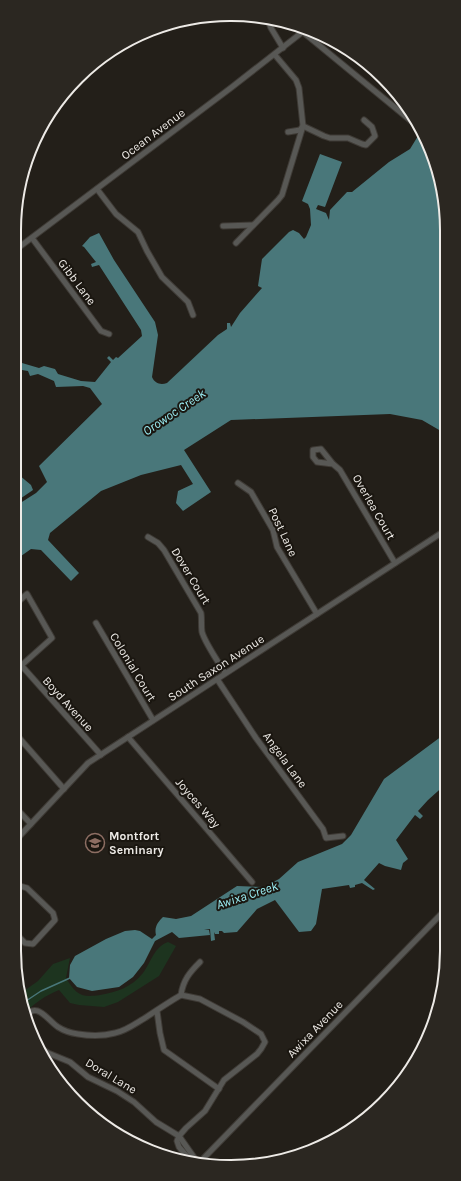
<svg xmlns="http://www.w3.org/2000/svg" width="461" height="1181" font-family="Karla,sans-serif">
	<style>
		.green { fill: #1d341f }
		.water { fill: #49777a }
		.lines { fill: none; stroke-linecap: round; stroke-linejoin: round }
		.stream { stroke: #49777a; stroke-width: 1.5 }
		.street-casing { stroke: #3f3b36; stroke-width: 7 }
		.street { stroke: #585855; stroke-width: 5 }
		.labels { text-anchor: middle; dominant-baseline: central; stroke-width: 4; stroke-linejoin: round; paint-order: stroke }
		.street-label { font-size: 12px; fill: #edeae6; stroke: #1a1610 }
		.poi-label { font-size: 12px; font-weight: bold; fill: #edeae6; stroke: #1a1610; text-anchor: start }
		.water-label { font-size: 13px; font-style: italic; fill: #9aecf2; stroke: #1a1610 }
		.rim { fill: none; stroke: #edeae6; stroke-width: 2 }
	</style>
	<rect width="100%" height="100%" fill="#231f19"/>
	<path class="green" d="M168,942L176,946L159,976L118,1002L104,1007L79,1005L70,1003L59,990C45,996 34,1003 24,1014L21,993L38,981L53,964L70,958L66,978C76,994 80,998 100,995C117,992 132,987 143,973C151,962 154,947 168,942Z"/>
	<g class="water">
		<path d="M423,132L425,135L445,202L446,434L422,420L390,414L231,420L184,450L211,492L183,511L176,503L178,491L193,484L181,465L141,475L101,491L50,533L48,540L79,573L71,581L41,550L31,549L14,561V507L36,493L47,482L39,466L102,404L90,388L83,386L56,387L54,381L38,374L30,376L28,371L22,370L14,371V361L21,359L22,363L39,368L44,366L55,369L58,374L81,381L95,382L111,362L107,358L109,356L113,360L116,357L118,358L142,336L141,330L99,265L92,267L91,264L96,262L84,247L82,246L90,237L99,233L114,260L155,322L158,335L152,377C155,384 161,385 167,383L218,335L227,329V323H230L231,327L240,313L262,288L258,286L262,259L289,232L293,230L299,233L304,239L306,237L311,225L310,209L308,204L302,201L320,154L342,162L325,207L318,205L316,209L326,213L329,220L330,210L347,192H352L389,162L410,149L418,136Z"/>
		<polygon points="19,475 31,485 33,490 14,503 14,478"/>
		<path d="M446,733L447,783L428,800L418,811L423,816L420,819L415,815L396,840L408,859L403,863L401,870L385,866L379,863L364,880L375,889L373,890L362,883L355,885V887L350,888L349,885L322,889L316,924L311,931L299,932L275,900L257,909L237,932L224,933L222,931H219V934H215L214,932L215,940L211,941L210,929L204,930H209L210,935L179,938L172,932L155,941L144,963L133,977L119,987L92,991L77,987L69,978L70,965L75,956L106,939L125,931L135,930L140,931L152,939L156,935C154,927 158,922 163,917L176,919L191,916L237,886L264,887L279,879L298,862L342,844L351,835L384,779Z"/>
	</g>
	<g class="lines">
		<polyline class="stream" points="23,1003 41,991 70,978"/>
		<g class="street-casing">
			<g id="street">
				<polyline points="268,20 271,28 283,48"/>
				<polyline points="303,32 421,129"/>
				<polyline points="288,132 300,130 303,126 324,136 330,138 348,138 362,144 366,145 375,136 372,127 364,120"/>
				<polyline points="97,189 116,214 138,232 147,251 162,277 188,302 193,315"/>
				<polyline points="223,226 253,225"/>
				<polyline points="32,238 101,331 109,334"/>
				<polyline points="236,243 278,200 282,195 303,126 299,88 296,80 275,55"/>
				<polyline points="14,251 232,87 305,30"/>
				<polyline points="14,417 17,412"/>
				<polyline points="333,464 317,462 313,457 313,450 321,449 333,464 340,470 395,563"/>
				<polyline points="238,483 251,492 273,530 277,547 317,614"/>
				<path d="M148,537L158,543L164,550L201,613C202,619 201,626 202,632C205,643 219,663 225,673"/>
				<polyline points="14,605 27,594 52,638 14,672"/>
				<polyline points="96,623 153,720"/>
				<polyline points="21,665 101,755"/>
				<polyline points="217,679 256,738 323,829 326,838 343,836"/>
				<polyline points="14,732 64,789"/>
				<polyline points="128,737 252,882"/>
				<polyline points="14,806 31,824"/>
				<polyline points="14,842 88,763 446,530"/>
				<polyline points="14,890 20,886 27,888 53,913 55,920 33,944 25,943 14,932"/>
				<polyline points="181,995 200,999 243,1022 261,1034 265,1042 261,1049 257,1054 224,1080 205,1111 186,1128 179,1136 177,1141 179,1147 192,1162"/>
				<path d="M181,995C183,980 190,972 200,962"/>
				<polyline points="157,1011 160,1033 164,1050 219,1089"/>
				<path d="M25,1018C36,999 48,1021 58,1027C64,1031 71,1033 78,1034C90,1036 104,1036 115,1033C126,1031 136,1023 145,1018C157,1010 169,1002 181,995"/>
				<polyline points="42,1049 48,1053 70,1062 88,1077 117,1091 134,1102 156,1122 179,1136 198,1163"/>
				<polyline points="198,1164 447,908"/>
			</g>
		</g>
		<use href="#street" class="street"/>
	</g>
	<defs>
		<g id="school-ring" transform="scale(1)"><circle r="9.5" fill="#1a1610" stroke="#8d6e63" stroke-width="1.5"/><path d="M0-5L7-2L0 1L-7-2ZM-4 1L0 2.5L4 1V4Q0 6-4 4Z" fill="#8d6e63"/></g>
	</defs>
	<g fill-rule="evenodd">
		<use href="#school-ring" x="95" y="843"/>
	</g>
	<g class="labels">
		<g class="street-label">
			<text transform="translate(153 134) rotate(-37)">Ocean Avenue</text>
			<text transform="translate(77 282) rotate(53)">Gibb Lane</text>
			<text transform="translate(374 507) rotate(60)">Overlea Court</text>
			<text transform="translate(283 532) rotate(65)">Post Lane</text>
			<text transform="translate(191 576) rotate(59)">Dover Court</text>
			<text transform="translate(133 667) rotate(59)">Colonial Court</text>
			<text transform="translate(216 668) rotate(-33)">South Saxon Avenue</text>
			<text transform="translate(68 704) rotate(48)">Boyd Avenue</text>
			<text transform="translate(285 760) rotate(54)">Angela Lane</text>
			<text transform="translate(198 803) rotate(49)">Joyces Way</text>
			<text transform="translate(315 1029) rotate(-46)">Awixa Avenue</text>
			<text transform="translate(111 1076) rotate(31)">Doral Lane</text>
		</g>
		<g class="poi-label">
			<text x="109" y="836">Montfort<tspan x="109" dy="14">Seminary</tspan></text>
		</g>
		<g class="water-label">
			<text transform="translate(174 412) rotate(-34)">Orowoc Creek</text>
			<text transform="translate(247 895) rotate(-18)">Awixa Creek</text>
		</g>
	</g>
	<path d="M0 0H461V1181H0ZM230 21H231A209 209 0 0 1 440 230V951A209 209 0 0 1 231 1160H230A209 209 0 0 1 21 951V230A209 209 0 0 1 230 21Z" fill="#2b2721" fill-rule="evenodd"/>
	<path class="rim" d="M230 21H231A209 209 0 0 1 440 230V951A209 209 0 0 1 231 1160H230A209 209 0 0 1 21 951V230A209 209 0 0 1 230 21Z"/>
</svg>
